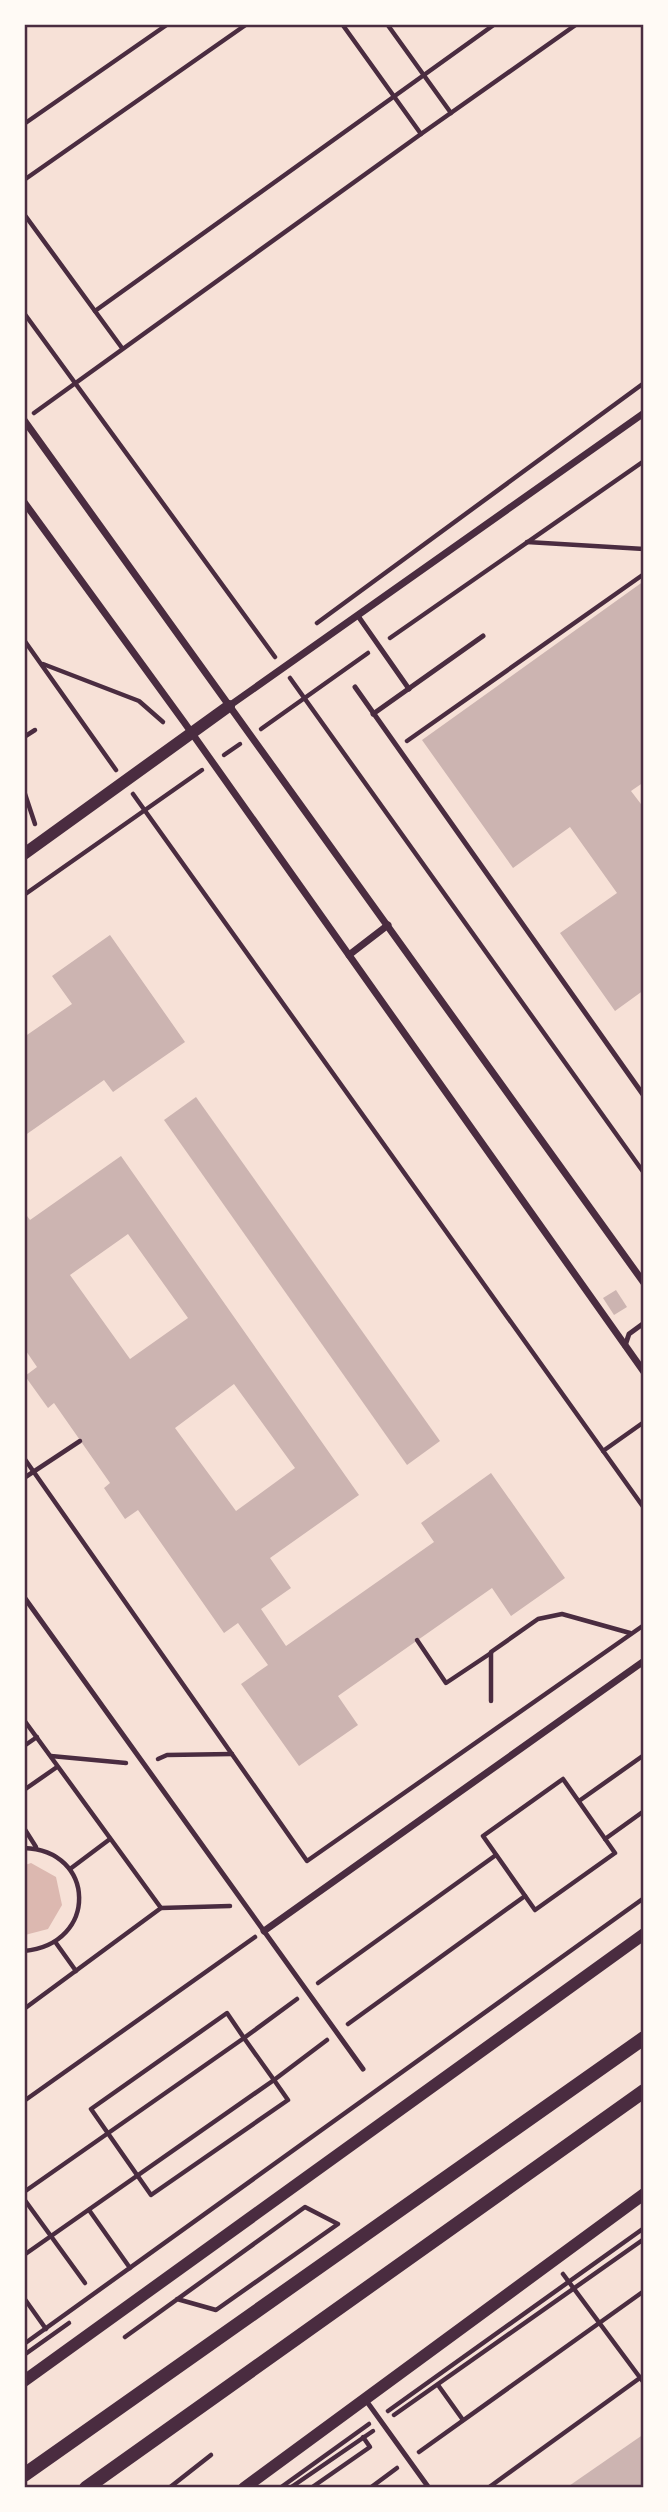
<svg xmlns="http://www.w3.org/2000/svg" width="668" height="2512" font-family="Inter,sans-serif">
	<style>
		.water { fill: #dcb8b0 }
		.building { fill: #ccb4b1; fill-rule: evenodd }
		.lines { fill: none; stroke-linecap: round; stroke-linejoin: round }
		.path { stroke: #4a2c40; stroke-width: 4.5 }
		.service { stroke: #4a2c40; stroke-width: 5 }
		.minor { stroke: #4a2c40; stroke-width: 7 }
		.tertiary { stroke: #4a2c40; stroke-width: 12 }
		.secondary { stroke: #4a2c40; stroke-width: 14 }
		.neatline { fill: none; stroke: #4a2c40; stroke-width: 2.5 }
	</style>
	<rect width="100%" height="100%" fill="#f7e1d7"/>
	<polygon class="water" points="31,1863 56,1877 62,1905 48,1929 25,1935 25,1865"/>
	<g class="building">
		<polygon points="644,581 644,782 631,791 644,808 644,990 615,1011 560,933 617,893 570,827 513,868 422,740"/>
		<polygon points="110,935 185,1042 113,1092 104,1080 24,1136 24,1037 72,1004 52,976"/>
		<polygon points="196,1097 440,1441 407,1465 164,1120"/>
		<path d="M121,1156L359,1495L270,1558L291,1588L261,1609L286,1646L434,1542L421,1523L491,1473L565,1578L511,1616L492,1588L338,1696L358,1725L299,1766L241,1684L268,1665L238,1623L224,1633L138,1510L125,1519L104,1488L110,1483L54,1403L48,1408L25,1376L37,1367L24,1348V1212L30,1220ZM128,1234L188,1318L130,1359L70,1275ZM234,1384L295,1468L236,1511L175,1428Z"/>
		<polygon points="616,1290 627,1307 614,1315 603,1298"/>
		<polygon points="644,2434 644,2488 566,2488"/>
	</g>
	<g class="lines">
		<g class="path">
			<polyline points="342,24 421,134"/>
			<polyline points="387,24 451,113"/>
			<polyline points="24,124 168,24"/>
			<polyline points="24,180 247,24"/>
			<polyline points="24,214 122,348"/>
			<polyline points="95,311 495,24"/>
			<polyline points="24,313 275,657"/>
			<polyline points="34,413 421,134 577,24"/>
			<polyline points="527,542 644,549"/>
			<polyline points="317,623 644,383"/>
			<polyline points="390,638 644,461"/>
			<polyline points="24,640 116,770"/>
			<polyline points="43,664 139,701 163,722"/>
			<polyline points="290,678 644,1173"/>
			<polyline points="261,729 368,653"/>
			<polyline points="24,737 35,730"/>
			<polyline points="407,741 644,574"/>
			<polyline points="224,755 240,744"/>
			<polyline points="24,791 35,824"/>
			<polyline points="133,794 644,1508"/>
			<polyline points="24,895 202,770"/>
			<polyline points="603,1451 644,1422"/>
			<polyline points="24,1458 307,1861 644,1625"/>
			<polyline points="24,1478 80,1441"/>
			<polyline points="417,1640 446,1683 491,1653"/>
			<polyline points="491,1701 491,1652 538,1619 562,1614 630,1633"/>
			<polyline points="24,1720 161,1908 24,2009"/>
			<polyline points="24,1746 37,1737"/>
			<polyline points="51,1756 126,1763"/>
			<polyline points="158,1759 167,1755 232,1754"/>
			<polygon points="563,1779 615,1853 535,1910 483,1836"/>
			<polyline points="24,1790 57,1767"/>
			<polyline points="579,1801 644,1755"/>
			<polyline points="24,1828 36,1847"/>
			<polyline points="605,1839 644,1811"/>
			<path d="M24,1848C96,1850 99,1944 24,1951"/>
			<polyline points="70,1869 110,1839"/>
			<polyline points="161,1908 230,1906"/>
			<polyline points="56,1943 76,1971"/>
			<polyline points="318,1983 496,1855"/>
			<polyline points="297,1999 244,2038 227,2013 91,2109 151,2195 288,2100 274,2080 327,2040"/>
			<polyline points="348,2024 525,1896"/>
			<polyline points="24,2101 255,1937"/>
			<polyline points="24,2192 244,2038 274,2080 24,2255"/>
			<polyline points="24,2199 85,2283"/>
			<polyline points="89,2210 130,2268"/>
			<polyline points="563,2274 644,2383"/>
			<polyline points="24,2298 46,2329"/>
			<path d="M125,2337C185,2294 245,2250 305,2207L338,2224L216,2310L177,2299"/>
			<polyline points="24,2344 644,1898"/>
			<polyline points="24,2355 69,2323"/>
			<polyline points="438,2385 463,2420"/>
			<polyline points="388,2411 644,2228"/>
			<polyline points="394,2415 644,2239"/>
			<polyline points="419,2452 644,2291"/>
			<polyline points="169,2488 211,2455"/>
			<polyline points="280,2488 369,2424"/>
			<polyline points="290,2488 373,2431"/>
			<polyline points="311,2488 370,2447 363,2437"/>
			<polyline points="370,2488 397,2468"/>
			<polyline points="488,2488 644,2375"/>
		</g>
		<g class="service">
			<polyline points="358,616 409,689"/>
			<polyline points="355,687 644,1096"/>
			<polyline points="373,714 483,636"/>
			<polyline points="625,1346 629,1334 644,1323"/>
			<polyline points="24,1597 363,2069"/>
			<polyline points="365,2399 429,2488"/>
		</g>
		<g class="minor">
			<polyline points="24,420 644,1283"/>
			<polyline points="24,502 184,722 644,1372"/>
			<polyline points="229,706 644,413"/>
			<polyline points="349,955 388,925"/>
			<polyline points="264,1931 644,1661"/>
		</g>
		<g class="tertiary">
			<polyline points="24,854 229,706"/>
			<polyline points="24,2381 644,1934"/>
			<polyline points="244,2488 644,2194"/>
		</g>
		<g class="secondary">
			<polyline points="24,2475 644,2038"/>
			<polyline points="86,2488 644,2091"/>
		</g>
	</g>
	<rect width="668" height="2512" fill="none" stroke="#fffaf5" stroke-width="52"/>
	<rect x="26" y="26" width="616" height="2460" class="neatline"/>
</svg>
